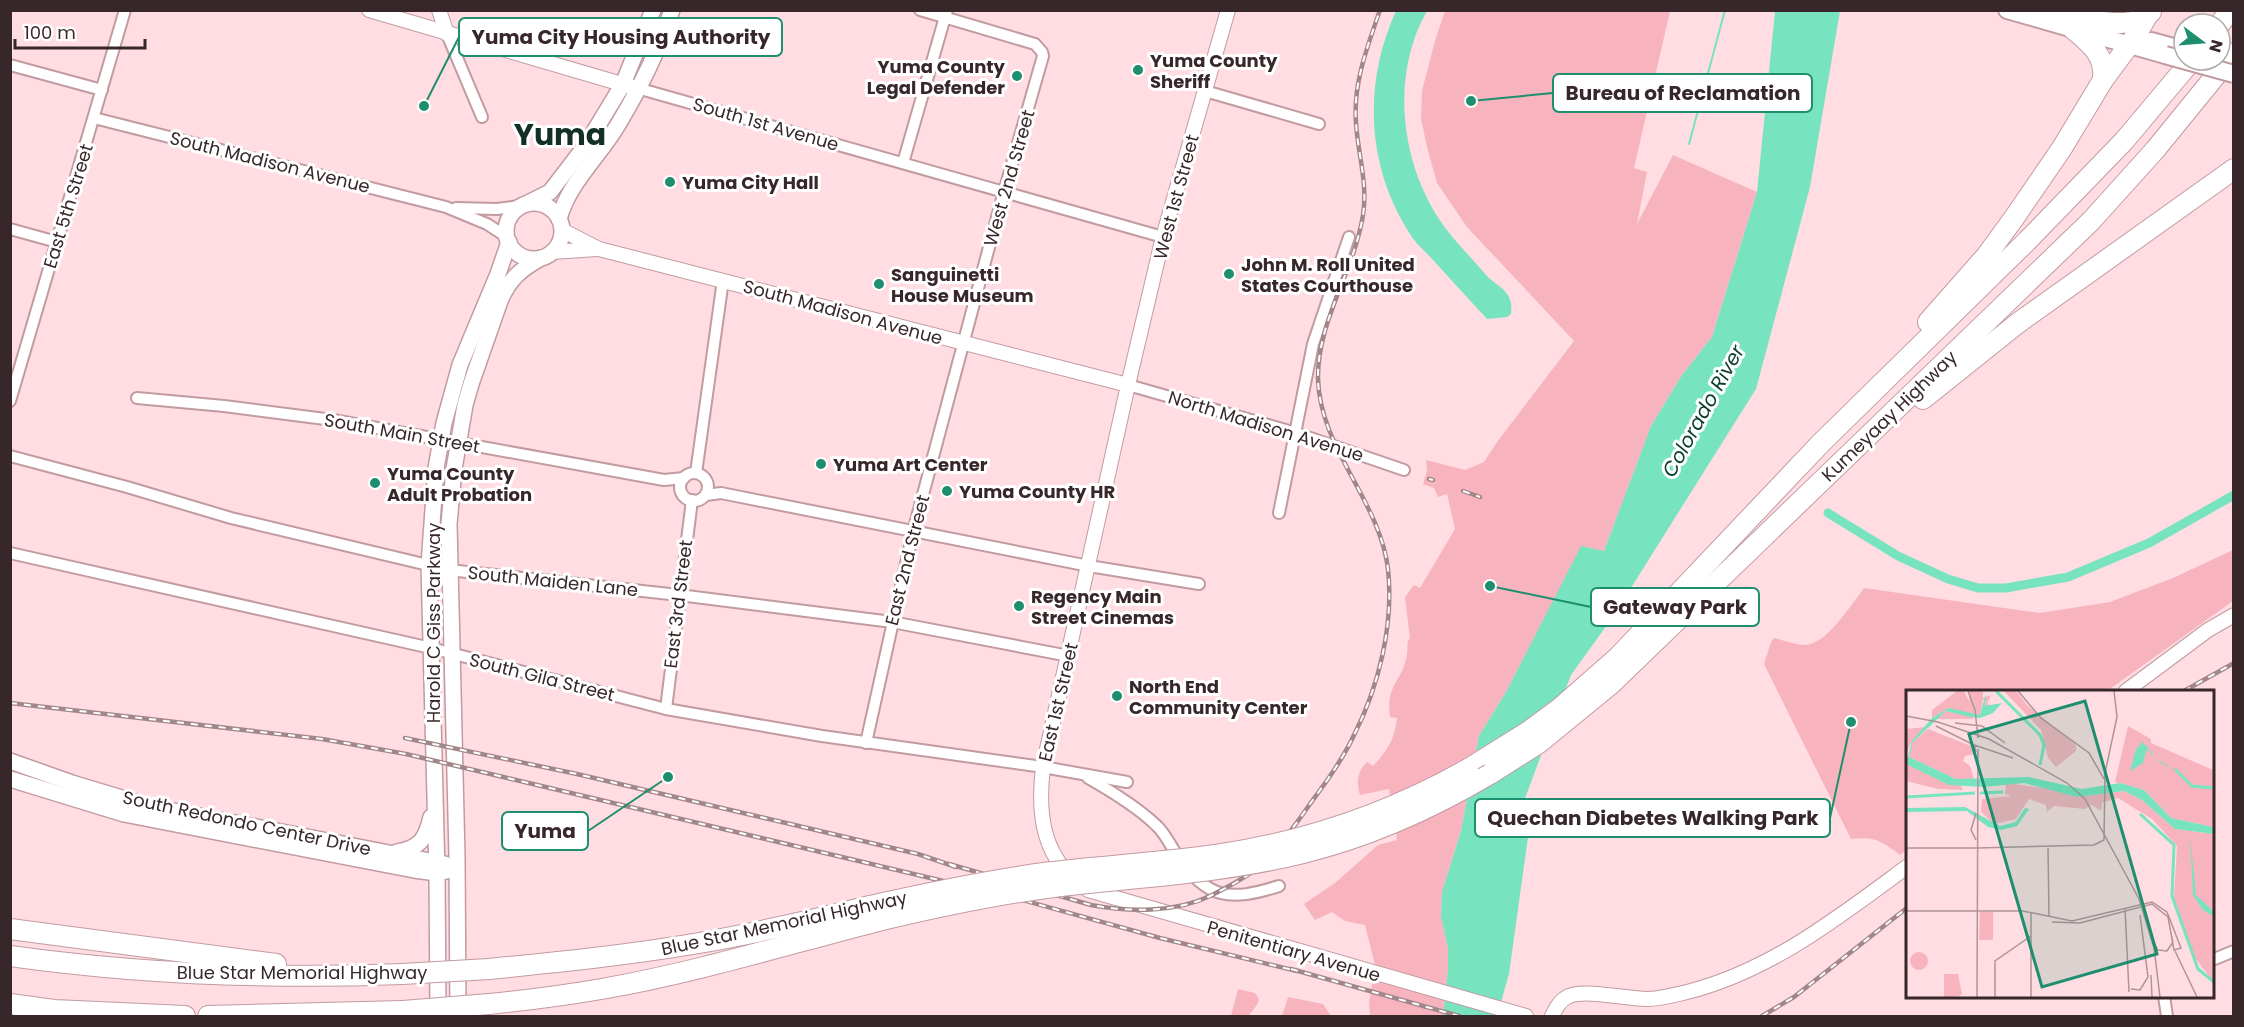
<svg xmlns="http://www.w3.org/2000/svg" width="2244" height="1027" font-family="Poppins,sans-serif">
	<style>
		.green { fill: #f7b4bf }
		.water { fill: #77e4bf }
		.lines { fill: none; stroke-linecap: round; stroke-linejoin: round }
		.stream { stroke: #77e4bf; stroke-width: 2 }
		.canal { stroke: #77e4bf; stroke-width: 9 }
		.minor-casing { stroke: #c29ba1; stroke-width: 14 }
		.tertiary-casing { stroke: #c29ba1; stroke-width: 16 }
		.secondary-casing { stroke: #c29ba1; stroke-width: 18 }
		.primary-casing { stroke: #c29ba1; stroke-width: 20 }
		.motorway-casing { stroke: #c29ba1; stroke-width: 22 }
		.minor { stroke: #fff; stroke-width: 10 }
		.tertiary { stroke: #fff; stroke-width: 14 }
		.secondary { stroke: #fff; stroke-width: 15 }
		.primary { stroke: #fff; stroke-width: 16 }
		.motorway { stroke: #fff; stroke-width: 20 }
		.rail-casing { stroke: #a1878b; stroke-width: 4.5 }
		.rail { stroke: #fff; stroke-width: 2; stroke-dasharray: 7; stroke-linecap: butt }
		.primary-bridge-casing { stroke: #c29ba1; stroke-width: 20; stroke-linecap: butt }
		.motorway-bridge-casing { stroke: #c29ba1; stroke-width: 22; stroke-linecap: butt }
		.primary-bridge { stroke: #fff; stroke-width: 16 }
		.motorway-bridge { stroke: #fff; stroke-width: 20 }
		.poi-dot { fill: #1d8e6e; stroke: #fff; stroke-width: 2 }
		.labels { text-anchor: middle; dominant-baseline: central; stroke-width: 6; stroke-linejoin: round; paint-order: stroke }
		.poi-label { font-size: 18px; font-weight: bold; fill: #37272a; stroke: #fff; text-anchor: start }
		.street-label { font-size: 18px; fill: #37272a; stroke: #fff }
		.water-label { font-size: 20px; font-style: italic; fill: #0b3d2e; stroke: #fff }
		.town-label { font-size: 30px; font-weight: bold; fill: #133026; stroke: #fff }
		.inset-river { fill: none; stroke: #77e4bf; stroke-width: 3 }
		.inset-road { fill: none; stroke: #af9498; stroke-width: 1.5 }
		.view { fill: #1d8e6e; fill-opacity: 0.15; stroke: #1d8e6e; stroke-width: 3 }
		.inset-edge { fill: none; stroke: #37272a; stroke-width: 3 }
		.leader { fill: none; stroke: #1d8e6e; stroke-width: 2 }
		.callout-dot { fill: #1d8e6e; stroke: #fff; stroke-width: 2 }
		.callout { fill: #fff; stroke: #1d8e6e; stroke-width: 2 }
		.callout-label { font-size: 20px; text-anchor: middle; font-weight: bold; fill: #37272a }
	</style>
	<rect width="100%" height="100%" fill="#ffdde2"/>
	<g class="green">
		<path d="M1445,11H1670L1634,168L1647,172L1637,224L1673,155L1757,192L1712,337L1682,375L1651,426L1604,551L1581,547L1506,692L1479,736L1461,831L1442,892L1441,917L1448,948V970L1443,1016H1370L1369,1003L1375,965L1365,925L1345,921L1332,912L1315,920L1304,904L1335,883L1378,845L1397,840L1396,833L1406,829L1411,820L1404,797L1390,796L1389,789L1360,795C1356,782 1357,772 1367,762L1373,766C1387,752 1395,738 1397,718L1390,717C1386,685 1400,684 1406,659C1408,653 1407,646 1408,640L1410,639L1405,597L1414,585L1420,588L1455,529L1447,494L1438,497L1434,488L1423,484L1427,471L1426,460L1465,470L1484,462L1497,442L1574,341L1467,227L1437,183L1428,151L1421,119L1422,91L1436,37Z"/>
		<path d="M2233,550V601L2107,691H1908V849L1900,855C1882,841 1875,836 1851,839L1764,664L1771,642L1774,638C1783,640 1793,644 1803,645C1825,647 1851,605 1864,588L2040,613L2110,602L2173,578Z"/>
		<path d="M1238,989L1255,993L1259,999C1257,1008 1252,1009 1249,1016H1231Z"/>
		<polygon points="1288,997 1323,1004 1331,1016 1282,1016"/>
	</g>
	<g class="water">
		<path d="M1396,11H1427C1422,20 1417,30 1414,40C1394,99 1406,168 1439,219C1452,239 1471,257 1486,275C1498,288 1514,290 1511,314L1507,317L1487,319C1469,299 1451,280 1434,261C1426,252 1416,244 1410,234C1366,166 1363,83 1396,11Z"/>
		<polygon points="1775,11 1840,11 1810,187 1756,389 1612,618 1571,675 1524,801 1532,808 1509,974 1497,1016 1443,1016 1448,970 1448,948 1441,917 1442,892 1461,831 1479,736 1506,692 1581,546 1604,551 1651,426 1682,375 1712,337 1757,192"/>
	</g>
	<g class="lines">
		<polyline class="stream" points="1689,144 1725,10"/>
		<polyline class="canal" points="1828,513 1898,556 1948,579 1978,588 2006,588 2068,577 2149,543 2234,495"/>
		<g class="minor-casing">
			<g id="minor">
				<polyline points="447,34 482,117"/>
				<polyline points="10,65 102,90"/>
				<polyline points="637,88 1163,237"/>
				<polyline points="1205,91 1319,124"/>
				<polyline points="94,118 446,207 487,224 507,237"/>
				<polyline points="903,163 947,10"/>
				<polyline points="456,208 497,209 520,206"/>
				<polyline points="10,229 57,242"/>
				<polyline points="1128,385 1296,433 1404,470"/>
				<polyline points="137,398 224,406 333,420 664,480 684,478"/>
				<polyline points="10,401 125,10"/>
				<polyline points="10,456 127,487 231,518 449,570 679,595 892,622 1069,656"/>
				<polyline points="696,473 723,280"/>
				<circle cx="694" cy="487" r="14"/>
				<polyline points="706,495 721,493 1089,566 1199,584"/>
				<polyline points="1279,513 1313,344 1349,237"/>
				<polyline points="10,553 431,648 666,709 822,736 1043,767 1127,782"/>
				<polyline points="666,709 692,500"/>
				<polyline points="866,743 913,532 1000,206 1043,56 1042,52 1035,44 920,10"/>
				<path d="M1088,778C1111,791 1136,806 1156,825C1165,833 1170,845 1177,855C1207,899 1229,902 1279,886"/>
				<polyline points="2212,960 2234,951"/>
				<polyline points="2164,996 2167,1016"/>
			</g>
		</g>
		<g class="tertiary-casing">
			<g id="tertiary">
				<polyline points="369,10 632,87"/>
				<polyline points="439,10 447,34"/>
				<path d="M1228,10L1163,237L1128,385L1043,767C1037,817 1043,861 1088,890L1526,1016"/>
				<polyline points="562,230 599,249 1128,385"/>
				<polyline points="552,252 597,249"/>
				<polyline points="2126,691 2208,630 2234,615"/>
				<path d="M1552,1016C1556,1008 1560,1000 1569,996C1586,989 1627,999 1647,999C1660,999 1674,995 1687,992C1771,971 1840,916 1908,866"/>
			</g>
		</g>
		<g class="secondary-casing">
			<g id="secondary">
				<circle cx="534" cy="231" r="28"/>
				<polyline points="526,204 550,192 586,145 623,84 653,10"/>
				<path d="M559,219C569,182 600,156 619,123C640,88 659,49 672,10"/>
				<polyline points="10,761 72,783 148,806 445,864"/>
				<polyline points="10,779 124,814 414,870 437,873 447,871"/>
				<path d="M397,852C420,848 426,839 431,817"/>
				<polyline points="438,1016 437,873 429,565 436,468 444,423 460,365 498,274 509,242"/>
				<path d="M458,1016L457,857L449,524L454,469L465,405L472,381L500,301C509,279 521,269 541,258"/>
			</g>
		</g>
		<g class="primary-casing">
			<g id="primary">
				<polyline points="2007,10 2165,55"/>
				<polyline points="2050,10 2092,23"/>
				<polyline points="2151,41 2184,50"/>
			</g>
		</g>
		<g class="motorway-casing">
			<g id="motorway">
				<path d="M2080,19C2101,21 2134,30 2151,12"/>
				<polyline points="2220,24 2230,10"/>
				<path d="M2073,29C2091,44 2106,56 2103,80"/>
				<polyline points="1928,322 1987,255 2014,218 2062,148 2103,80 2135,37 2147,16"/>
				<polyline points="1923,399 2018,323 2234,169"/>
				<polyline points="1468,769 1529,731 1560,708 1618,657 1821,443 2027,241 2124,141 2192,60"/>
				<polyline points="1490,774 1539,743 1611,684 2091,221 2155,150 2234,53"/>
				<polyline points="10,929 276,964"/>
				<path d="M10,956C139,974 273,979 402,974"/>
				<path d="M489,969C559,962 629,955 699,943C757,933 813,920 870,906"/>
				<polyline points="10,1004 54,1010 185,1016"/>
				<path d="M489,1004C529,1000 568,995 607,988C697,972 785,945 874,922"/>
				<polyline points="208,1016 403,1011"/>
			</g>
		</g>
		<use href="#minor" class="minor"/>
		<use href="#tertiary" class="tertiary"/>
		<use href="#secondary" class="secondary"/>
		<use href="#primary" class="primary"/>
		<use href="#motorway" class="motorway"/>
		<g class="rail-casing">
			<g id="rail">
				<polyline points="1429,479 1433,480"/>
				<polyline points="1463,491 1480,497"/>
				<polyline points="2184,691 2234,663"/>
				<polyline points="10,703 322,739 406,754 1015,898 1160,938 1297,971"/>
				<polyline points="405,738 577,774 918,854 956,867"/>
				<path d="M949,864L1091,905C1128,912 1175,913 1210,896C1226,888 1244,879 1257,868C1278,849 1294,827 1310,804C1326,782 1343,759 1354,735C1379,686 1394,624 1388,569C1380,501 1320,449 1318,379C1317,321 1354,272 1363,215C1368,183 1358,155 1356,123C1353,83 1367,48 1380,10"/>
				<polyline points="1291,969 1459,1016"/>
				<polyline points="1762,1016 1794,997 1908,907"/>
			</g>
		</g>
		<use href="#rail" class="rail"/>
		<g class="primary-bridge-casing">
			<polyline id="primary-bridge" points="2165,55 2234,74"/>
		</g>
		<g class="motorway-bridge-casing">
			<g id="motorway-bridge">
				<path d="M870,906C928,893 986,881 1044,873C1101,866 1159,863 1216,855C1305,842 1390,813 1468,769"/>
				<path d="M874,922C936,907 997,894 1061,886C1140,877 1220,873 1299,854C1366,838 1431,809 1490,774"/>
				<polyline points="402,974 489,969"/>
				<polyline points="403,1011 489,1004"/>
			</g>
		</g>
		<use href="#primary-bridge" class="primary-bridge"/>
		<use href="#motorway-bridge" class="motorway-bridge"/>
	</g>
	<g class="poi-dot">
		<circle cx="1138" cy="70" r="6"/>
		<circle cx="1017" cy="76" r="6"/>
		<circle cx="670" cy="182" r="6"/>
		<circle cx="1229" cy="274" r="6"/>
		<circle cx="879" cy="284" r="6"/>
		<circle cx="821" cy="464" r="6"/>
		<circle cx="375" cy="483" r="6"/>
		<circle cx="947" cy="491" r="6"/>
		<circle cx="1019" cy="606" r="6"/>
		<circle cx="1117" cy="696" r="6"/>
	</g>
	<g class="labels">
		<g class="poi-label">
			<text x="1150" y="60">Yuma County<tspan x="1150" dy="21">Sheriff</tspan></text>
			<text x="1005" y="66" text-anchor="end">Yuma County<tspan x="1005" dy="21">Legal Defender</tspan></text>
			<text x="682" y="182">Yuma City Hall</text>
			<text x="1241" y="264">John M. Roll United<tspan x="1241" dy="21">States Courthouse</tspan></text>
			<text x="891" y="274">Sanguinetti<tspan x="891" dy="21">House Museum</tspan></text>
			<text x="833" y="464">Yuma Art Center</text>
			<text x="387" y="473">Yuma County<tspan x="387" dy="21">Adult Probation</tspan></text>
			<text x="959" y="491">Yuma County HR</text>
			<text x="1031" y="596">Regency Main<tspan x="1031" dy="21">Street Cinemas</tspan></text>
			<text x="1129" y="686">North End<tspan x="1129" dy="21">Community Center</tspan></text>
		</g>
		<g class="street-label">
			<text transform="translate(766 124) rotate(16)">South 1st Avenue</text>
			<text transform="translate(270 162) rotate(14)">South Madison Avenue</text>
			<text transform="translate(1009 178) rotate(-74)">West 2nd Street</text>
			<text transform="translate(1176 197) rotate(-75)">West 1st Street</text>
			<text transform="translate(68 206) rotate(-73)">East 5th Street</text>
			<text transform="translate(843 312) rotate(15)">South Madison Avenue</text>
			<text transform="translate(1889 416) rotate(-44)">Kumeyaay Highway</text>
			<text transform="translate(1266 426) rotate(17)">North Madison Avenue</text>
			<text transform="translate(402 433) rotate(10)">South Main Street</text>
			<text transform="translate(907 560) rotate(-76)">East 2nd Street</text>
			<text transform="translate(553 581) rotate(6)">South Maiden Lane</text>
			<text transform="translate(678 604) rotate(-83)">East 3rd Street</text>
			<text transform="translate(433 623) rotate(-90)">Harold C Giss Parkway</text>
			<text transform="translate(542 677) rotate(14)">South Gila Street</text>
			<text transform="translate(1058 702) rotate(-77)">East 1st Street</text>
			<text transform="translate(247 823) rotate(12)">South Redondo Center Drive</text>
			<text transform="translate(784 923) rotate(-12)">Blue Star Memorial Highway</text>
			<text transform="translate(1294 951) rotate(16)">Penitentiary Avenue</text>
			<text x="302" y="972">Blue Star Memorial Highway</text>
		</g>
		<g class="water-label">
			<text transform="translate(1703 411) rotate(-61)">Colorado River</text>
		</g>
		<g class="town-label">
			<text x="560" y="134">Yuma</text>
		</g>
	</g>
	<g transform="translate(1906 690)">
		<rect width="308" height="308" fill="#ffdde2"/>
		<path d="M51,1H58L63,11V1H77V8L85,5L81,14L88,16H79L80,12L77,9L74,26L43,18L26,28V20ZM98,1H110L121,15L170,55V61L150,77L142,68L135,40ZM40,21L67,27V29H31ZM222,36L245,49V53L307,80V137L265,128L238,100L209,92ZM20,37L6,51L0,64V39ZM22,39L65,56L67,64L59,66L57,71L64,76L68,90L50,89L3,67L7,52ZM0,74L55,96L57,100L32,99L0,91ZM100,93L146,99L171,107L218,101L236,110L269,139L307,144V291L289,268L268,208L271,156L246,129L212,108L196,113L195,121L186,115L179,119L148,116L141,122L140,115L123,109L110,129L88,134L75,122L76,109L105,106L99,104ZM74,222H87V250H73ZM4 271a9 9 0 1 1 18 0a9 9 0 1 1-18 0ZM38,284H52L56,304L52,307H38Z" fill="#f7b4bf"/>
		<path d="M80,3L79,16L96,13L87,23L74,28L64,27L40,21L7,52L3,67L50,89L123,87L176,99L214,93L238,100L265,128L307,137V144L269,139L236,110L218,101L171,107L118,93L77,97L43,95L0,74L6,51L26,28L43,18L74,25ZM237,52L251,69L270,81L255,73L241,59L237,73L224,81L230,59ZM59,117L94,136L110,132L119,118L123,119L111,136L95,140L82,137L61,121L0,122V118ZM284,145L290,205L307,221V226L297,220L287,205Z" fill="#77e4bf"/>
		<path class="inset-river" d="M90,1L134,45L138,55L134,75M269,79L286,96L308,98M74,103L97,102M0,107L69,103M234,124L268,155L266,206L292,279L308,292"/>
		<path class="inset-road" d="M62,1L69,20L72,48M112,1L135,28L183,63L198,89M0,26L32,32L83,49L161,93L179,109L233,209L248,258L254,307M49,33L76,36L99,53M30,36L68,55L70,62M68,55L107,68M70,150L65,140L70,123M0,158H71M71,158L188,155L198,150L199,83L211,27L208,1M142,158L143,226M219,218L223,302M0,221H71M71,221H117L166,231L246,212L261,222L275,258L268,260L262,227L246,214L174,233L146,232M248,253L252,260L261,261L267,252L265,244M269,261L291,307M245,285L246,307M225,299L234,300L242,287L234,225M71,307L72,59M89,307V271L125,246M125,307V222"/>
		<path class="view" d="M179,11L251,264L136,297L63,44Z"/>
		<rect width="308" height="308" class="inset-edge"/>
	</g>
	<path class="leader" d="M424 106L459 37M1471 101L1553 93M1490 586L1591 607M1851 722L1830 818M668 777L588 831"/>
	<g class="callout-dot">
		<circle cx="424" cy="106" r="6"/>
		<circle cx="1471" cy="101" r="6"/>
		<circle cx="1490" cy="586" r="6"/>
		<circle cx="1851" cy="722" r="6"/>
		<circle cx="668" cy="777" r="6"/>
	</g>
	<g class="callout">
		<rect x="459" y="18" width="323" height="38" rx="6"/>
		<rect x="1553" y="74" width="259" height="38" rx="6"/>
		<rect x="1591" y="588" width="168" height="38" rx="6"/>
		<rect x="1475" y="799" width="355" height="38" rx="6"/>
		<rect x="502" y="812" width="86" height="38" rx="6"/>
	</g>
	<g class="callout-label">
		<text x="621" y="44">Yuma City Housing Authority</text>
		<text x="1683" y="100">Bureau of Reclamation</text>
		<text x="1675" y="614">Gateway Park</text>
		<text x="1653" y="825">Quechan Diabetes Walking Park</text>
		<text x="545" y="838">Yuma</text>
	</g>
	<rect width="2244" height="1027" fill="none" stroke="#37272a" stroke-width="24"/>
	<g transform="translate(2202 42) rotate(106)"><circle r="28" fill="#ffffff" stroke="#afa9aa" stroke-width="1.5"/>
	<path d="M0-4.5L10 22L0 15L-10 22Z" fill="#1d8e6e"/>
	<text y="-9" font-size="16" font-weight="bold" text-anchor="middle" fill="#37272a">N</text>
	</g>
	<path d="M15 39v9h130v-9" fill="none" stroke="#37272a" stroke-width="3"/>
	<text x="24" y="39" font-size="18" fill="#37272a" stroke="#ffffff" stroke-width="4.5" paint-order="stroke">100 m</text>
</svg>
